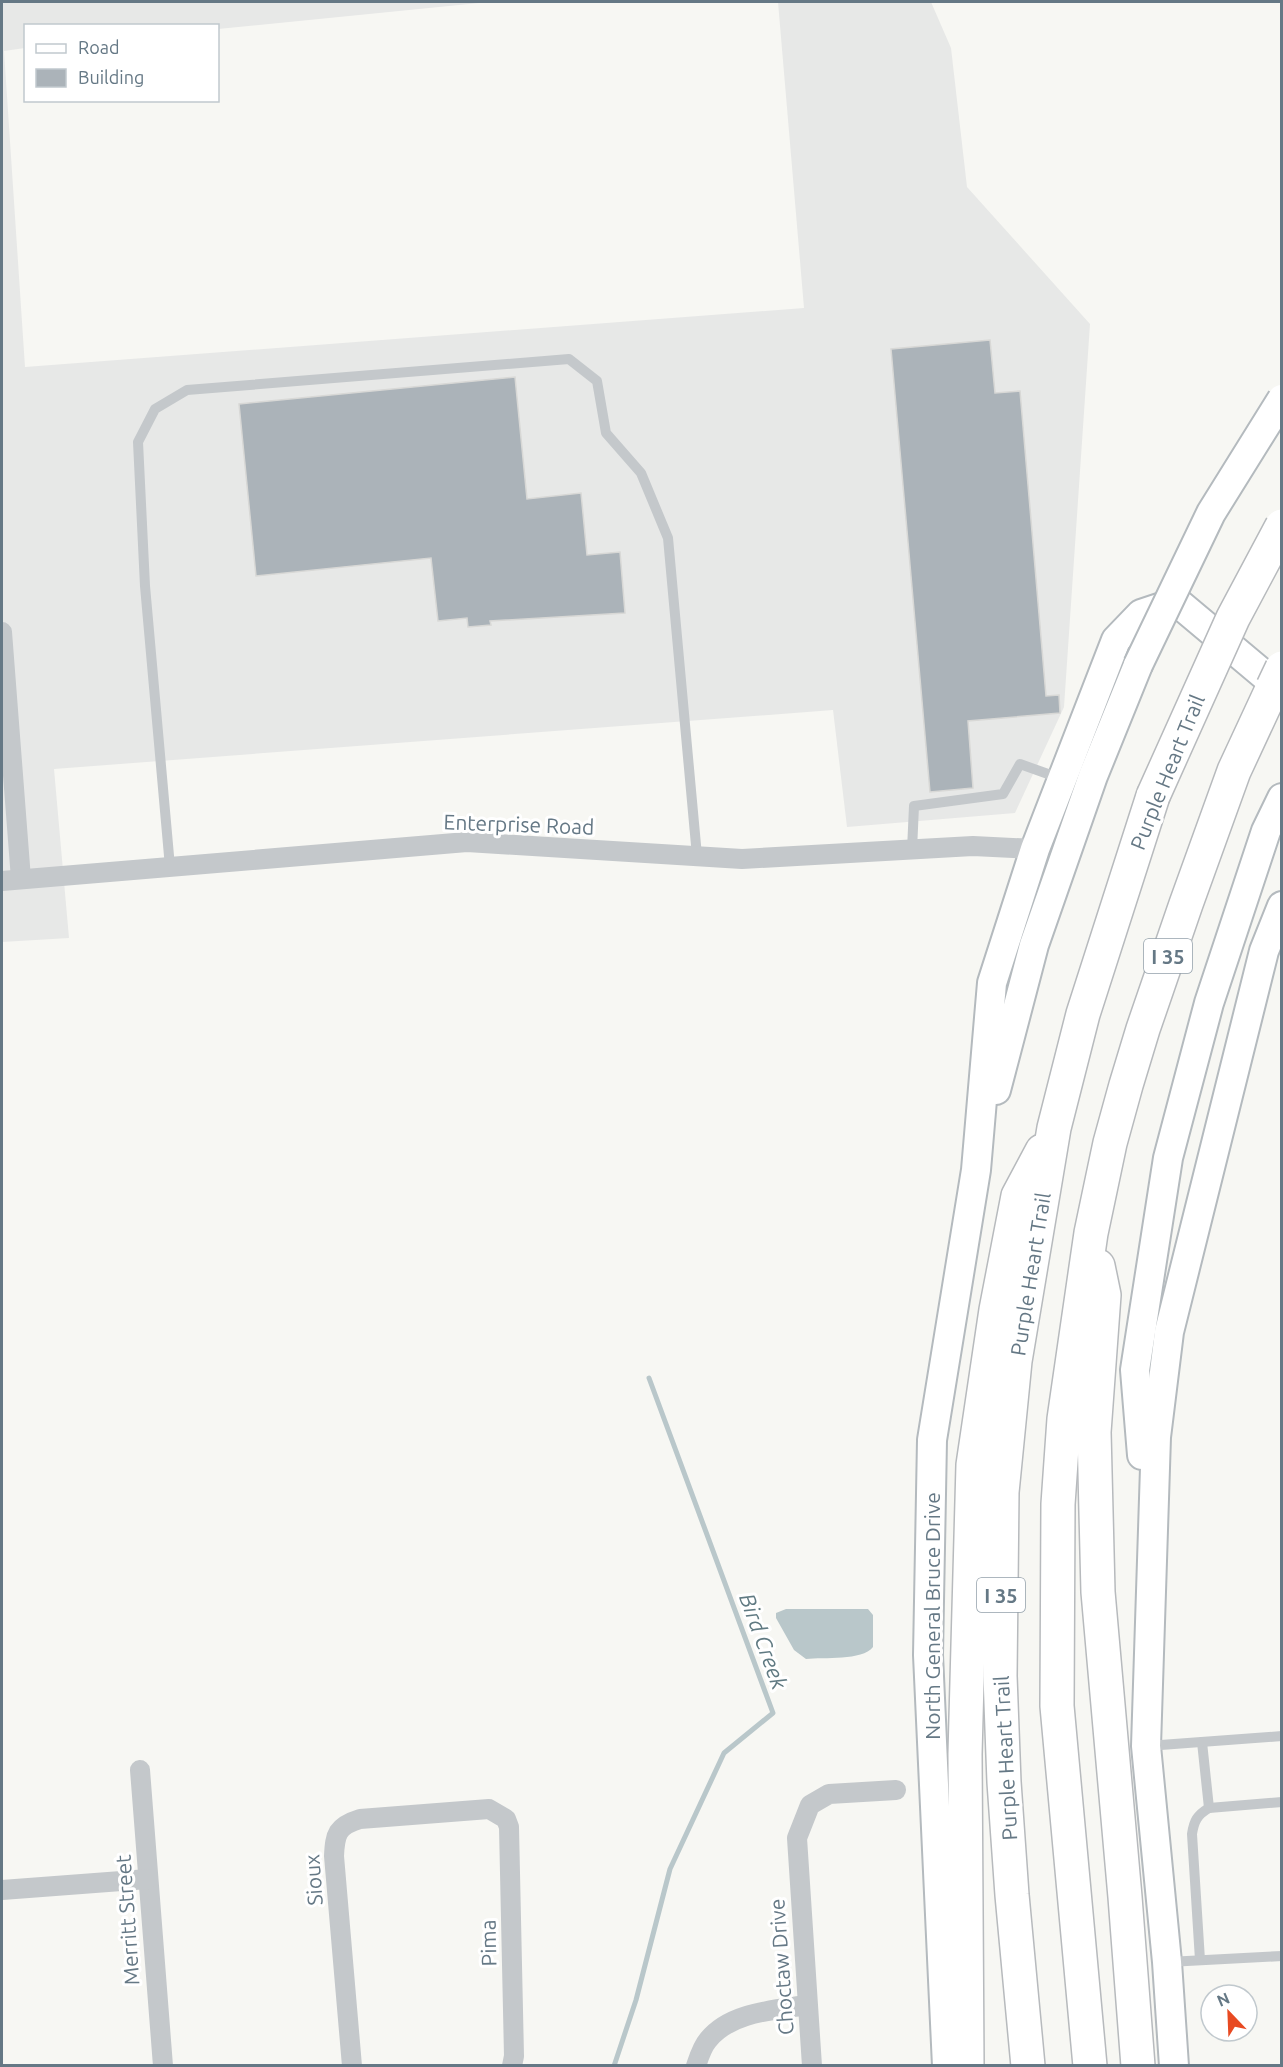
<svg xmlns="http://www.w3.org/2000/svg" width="1283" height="2067" font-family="Ubuntu,sans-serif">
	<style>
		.built { fill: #e7e8e7 }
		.water { fill: #b9c7ca }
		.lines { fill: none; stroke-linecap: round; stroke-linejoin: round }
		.stream { stroke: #b9c7ca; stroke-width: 5 }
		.building { fill: #abb3b9; stroke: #d8d8d6; stroke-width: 1.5 }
		.secondary-casing { stroke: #b4babe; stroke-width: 32 }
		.highway-casing { stroke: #b7babd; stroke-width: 36 }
		.lane { stroke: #c4c8cb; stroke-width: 10 }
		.street { stroke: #c4c8cb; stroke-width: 20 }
		.secondary { stroke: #fff; stroke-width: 28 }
		.highway { stroke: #fff; stroke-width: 33 }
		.secondary-bridge-casing { stroke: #b4babe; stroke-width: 32; stroke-linecap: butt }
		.highway-bridge-casing { stroke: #b7babd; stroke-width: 36; stroke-linecap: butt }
		.secondary-bridge { stroke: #fff; stroke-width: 28 }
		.highway-bridge { stroke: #fff; stroke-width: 33 }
		.labels { text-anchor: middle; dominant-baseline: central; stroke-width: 6; stroke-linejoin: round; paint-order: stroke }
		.shield { fill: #fff; stroke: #93a0aa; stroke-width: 1.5 }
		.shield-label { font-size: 20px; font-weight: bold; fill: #657885 }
		.street-label { font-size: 21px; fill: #657885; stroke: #fff }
		.water-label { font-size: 22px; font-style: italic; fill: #607a82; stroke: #fff }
	</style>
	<rect width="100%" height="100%" fill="#f7f7f3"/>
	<polygon class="built" points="2,2 489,2 218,29 218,26 26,26 25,48 4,51 25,367 804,308 778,2 931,2 951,48 967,187 1090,324 1064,707 1015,813 847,827 833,710 54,769 69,938 2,942"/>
	<path class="water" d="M786,1609H868L873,1615V1647C862,1661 824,1657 806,1659L794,1650L776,1618V1613Z"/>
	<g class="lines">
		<polyline class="stream" points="614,2066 636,2000 670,1869 724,1753 773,1713 649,1378"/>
	</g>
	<g class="building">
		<polygon points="990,340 995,393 1020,391 1046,696 1059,695 1060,713 968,721 973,788 930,792 891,349"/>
		<polygon points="515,377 527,499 581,493 587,555 620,552 625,613 490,621 491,625 468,627 467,618 438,621 431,558 256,576 239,404"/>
	</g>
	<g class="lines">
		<g class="secondary-casing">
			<g id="secondary">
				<polyline points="996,1090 1034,945 1093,776 1138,665"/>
				<polyline points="1142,1455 1135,1370 1168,1158 1209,1003 1266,831 1282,798"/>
				<polyline points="947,2066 928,1655 932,1440 976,1170 992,983 1035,849 1116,640 1141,614 1177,602 1282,690"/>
				<polyline points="1174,2066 1167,1962 1146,1746 1156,1437 1169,1332 1264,951 1282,906"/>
			</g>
		</g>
		<g class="highway-casing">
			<g id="highway">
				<polyline points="1098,1266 1104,1295 1094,1432 1098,1592 1125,1897 1138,2066"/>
				<polyline points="967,2066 965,1754 973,1465 996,1310 1018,1196 1042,1151"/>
				<polyline points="1028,2066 1012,1895 1004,1782 1000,1676 1002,1492 1015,1361 1054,1128 1083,1014 1153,796"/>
				<polyline points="1090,2066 1057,1706 1058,1504 1064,1419 1091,1233 1110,1143 1126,1085 1143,1029 1186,904 1234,771 1273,687"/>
			</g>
		</g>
		<g class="lane">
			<polyline points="912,850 914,806 1003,794 1020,764 1062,779"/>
			<polyline points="170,867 145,586 138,442 155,409 187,390 569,359 597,381 606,433 641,473 668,538 697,856"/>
			<polyline points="1202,1742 1209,1808"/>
			<polyline points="1147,1746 1282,1736"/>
			<path d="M1200,1960L1192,1834C1194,1821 1197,1815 1209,1808L1282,1802"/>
			<polyline points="1168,1962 1282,1956"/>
		</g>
		<g class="street">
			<polyline points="2,632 21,879"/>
			<polyline points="2,881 467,842 742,859 973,846 1035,849"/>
			<polyline points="140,1770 163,2066"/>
			<polyline points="2,1890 148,1879"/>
			<path d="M352,2066L334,1856C335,1834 337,1826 360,1819L489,1809L506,1819L509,1827L514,2056L512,2066"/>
			<path d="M696,2066C699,2057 702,2047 708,2040C730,2012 775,2010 807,2005"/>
			<polyline points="812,2066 797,1838 810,1805 829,1794 896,1790"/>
		</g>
		<use href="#secondary" class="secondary"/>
		<use href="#highway" class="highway"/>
		<g class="secondary-bridge-casing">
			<polyline id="secondary-bridge" points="1138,665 1211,513 1282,399"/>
		</g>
		<g class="highway-bridge-casing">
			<g id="highway-bridge">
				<polyline points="1273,687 1282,668"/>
				<polyline points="1153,796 1233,618 1282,526"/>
			</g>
		</g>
		<use href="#secondary-bridge" class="secondary-bridge"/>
		<use href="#highway-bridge" class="highway-bridge"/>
	</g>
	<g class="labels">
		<g class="shield">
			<rect x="1144" y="939" width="48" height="34" rx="4.5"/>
			<rect x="977" y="1578" width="48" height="34" rx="4.5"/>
		</g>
		<g class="shield-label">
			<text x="1168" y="956">I 35</text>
			<text x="1001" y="1595">I 35</text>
		</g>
		<g class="street-label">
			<text transform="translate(1167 772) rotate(-68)">Purple Heart Trail</text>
			<text transform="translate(519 824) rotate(2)">Enterprise Road</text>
			<text transform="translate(1030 1274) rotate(-81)">Purple Heart Trail</text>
			<text transform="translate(932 1616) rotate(-90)">North General Bruce Drive</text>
			<text transform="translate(1005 1758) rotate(-93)">Purple Heart Trail</text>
			<text transform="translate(313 1880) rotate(-94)">Sioux</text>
			<text transform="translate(127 1920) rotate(-94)">Merritt Street</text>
			<text transform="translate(488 1943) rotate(-91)">Pima</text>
			<text transform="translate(781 1967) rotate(-94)">Choctaw Drive</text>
		</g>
		<g class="water-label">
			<text transform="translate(764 1641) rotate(70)">Bird Creek</text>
		</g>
	</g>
	<rect width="1283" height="2067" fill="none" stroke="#657885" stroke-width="6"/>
	<rect x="24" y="24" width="195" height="78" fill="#ffffff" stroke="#c1c9ce" stroke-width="1.5"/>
	<rect x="36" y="44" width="30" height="9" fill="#ffffff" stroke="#c1c9ce" stroke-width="1.5"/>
	<text x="78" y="54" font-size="18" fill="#657885">Road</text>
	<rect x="36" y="69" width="30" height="18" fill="#abb3b9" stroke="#c1c9ce" stroke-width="1.5"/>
	<text x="78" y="84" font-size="18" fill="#657885">Building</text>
	<g transform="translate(1229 2013) rotate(337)"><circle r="28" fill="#ffffff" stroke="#c1c9ce" stroke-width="1.5"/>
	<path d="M0-4.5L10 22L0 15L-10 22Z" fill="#e84a22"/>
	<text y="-9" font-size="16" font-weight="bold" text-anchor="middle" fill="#657885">N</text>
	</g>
</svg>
